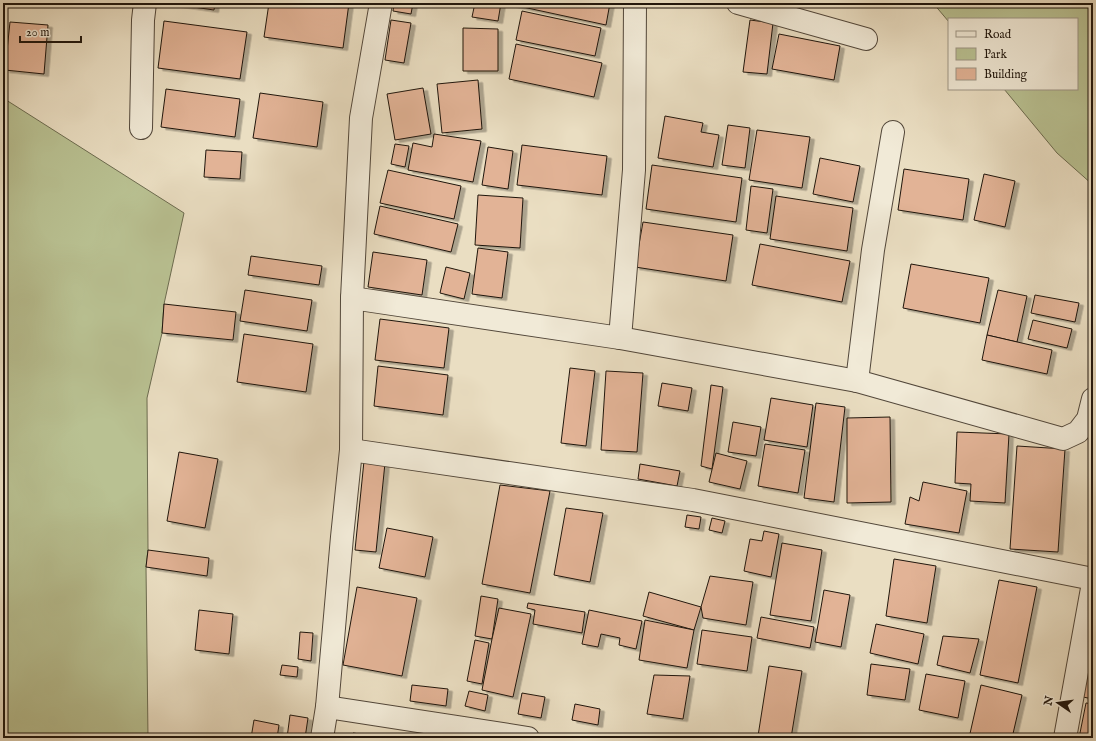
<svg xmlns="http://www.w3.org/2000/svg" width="1096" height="741" font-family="'IM FELL English',serif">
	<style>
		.green { fill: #b9c192; stroke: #6c6b4f }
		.building { fill: #e2b396; stroke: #1f150c; filter: url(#shadow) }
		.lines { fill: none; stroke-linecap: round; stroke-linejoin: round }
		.minor-casing { stroke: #52473a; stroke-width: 24 }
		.minor { stroke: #f1ead7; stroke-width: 22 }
	</style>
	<defs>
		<filter id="shadow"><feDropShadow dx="4.5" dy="2.5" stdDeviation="0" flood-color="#0004"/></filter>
	</defs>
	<rect width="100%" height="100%" fill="#eadec2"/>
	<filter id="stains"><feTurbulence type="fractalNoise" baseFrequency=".005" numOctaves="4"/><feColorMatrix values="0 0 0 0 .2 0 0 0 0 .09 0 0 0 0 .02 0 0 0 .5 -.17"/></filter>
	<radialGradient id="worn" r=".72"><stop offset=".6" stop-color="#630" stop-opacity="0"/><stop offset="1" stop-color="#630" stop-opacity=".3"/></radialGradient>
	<g class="green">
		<polygon points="933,3 1093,3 1093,185 1057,153 1004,89 1077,89 1077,19 949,19 949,22"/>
		<polygon points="3,98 184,213 164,304 162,333 147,398 148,550 146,567 148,738 3,738"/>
	</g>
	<g class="building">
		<polygon points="166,3 215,3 214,10"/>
		<polygon points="269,3 349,3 343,48 264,37"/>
		<polygon points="394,3 413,3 411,14 393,11"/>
		<polygon points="475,3 501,3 498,21 472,17"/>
		<polygon points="509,3 610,3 606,25 509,4"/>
		<polygon points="522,11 601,28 595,56 516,40"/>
		<polygon points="391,20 411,23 404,63 385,60"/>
		<polygon points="750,20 773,23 767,74 743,72"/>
		<polygon points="164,21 247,32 240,79 158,68"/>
		<polygon points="10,22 48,25 44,74 5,70"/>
		<polygon points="463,28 498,29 498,71 463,71"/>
		<polygon points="779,34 840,46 834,80 772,69"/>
		<polygon points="516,44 602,63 594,97 509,79"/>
		<polygon points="478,80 482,129 442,133 437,84"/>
		<polygon points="423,88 431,134 395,140 387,94"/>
		<polygon points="166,89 240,99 235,137 161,127"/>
		<polygon points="260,93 323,102 317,147 253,138"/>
		<polygon points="665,116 703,123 701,132 719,135 713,167 658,158"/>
		<polygon points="728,125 750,128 745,168 722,165"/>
		<polygon points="757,130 810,137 802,188 749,180"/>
		<polygon points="434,134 481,141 473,182 408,170 413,143 432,147"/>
		<polygon points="395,144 409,146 405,167 391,164"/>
		<polygon points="522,145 607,156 602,195 517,185"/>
		<polygon points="488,147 513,151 508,189 482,185"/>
		<polygon points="206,150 242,152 240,179 204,177"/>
		<polygon points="820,158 860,166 853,202 813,194"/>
		<polygon points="652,165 742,178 736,222 646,209"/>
		<polygon points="904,169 969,179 963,220 898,210"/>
		<polygon points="388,170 461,186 454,219 380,203"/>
		<polygon points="984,174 1015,181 1005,227 974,220"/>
		<polygon points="751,186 773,189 767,233 746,230"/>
		<polygon points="478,195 523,198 520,248 475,245"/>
		<polygon points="776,196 853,208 847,251 770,239"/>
		<polygon points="380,206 458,224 451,252 374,234"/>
		<polygon points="643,222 733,235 726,281 635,267"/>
		<polygon points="760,244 850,261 842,302 752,285"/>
		<polygon points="478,248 508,252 502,298 472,294"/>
		<polygon points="373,252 427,260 422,295 368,287"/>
		<polygon points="251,256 322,266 319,285 248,275"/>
		<polygon points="911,264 989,278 980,323 903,308"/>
		<polygon points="446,267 470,273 464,299 440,293"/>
		<polygon points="245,290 312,300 307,331 240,321"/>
		<polygon points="998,290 1027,296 1017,342 987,335"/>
		<polygon points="1035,295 1079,303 1075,322 1031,313"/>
		<polygon points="164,304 236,312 233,340 162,333"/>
		<polygon points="380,319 449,328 444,368 375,360"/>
		<polygon points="1033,320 1072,329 1067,348 1028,339"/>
		<polygon points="244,334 313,344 306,392 237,382"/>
		<polygon points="987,335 1052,350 1047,374 982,360"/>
		<polygon points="378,366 448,375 443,415 374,406"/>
		<polygon points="570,368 595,371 586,446 561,443"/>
		<polygon points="606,371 643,373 637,452 601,450"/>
		<polygon points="662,383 692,388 688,411 658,406"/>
		<polygon points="711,385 723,387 712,469 701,466"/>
		<polygon points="771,398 813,405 807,447 764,440"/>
		<polygon points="816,403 845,407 834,502 804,498"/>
		<polygon points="890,417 891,502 847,503 847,418"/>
		<polygon points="733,422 761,427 756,456 728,452"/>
		<polygon points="957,432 1009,434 1005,503 970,501 971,484 955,483"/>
		<polygon points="765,444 805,450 798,493 758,486"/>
		<polygon points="1017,446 1065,449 1058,552 1010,549"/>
		<polygon points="179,452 218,459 205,528 167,521"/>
		<polygon points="716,453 747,461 740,489 709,482"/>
		<polygon points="364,461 385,463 376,552 355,550"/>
		<polygon points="640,464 680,471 677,486 638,479"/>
		<polygon points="923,482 967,491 959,533 905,524 910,497 919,501"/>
		<polygon points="500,485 550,491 530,593 482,584"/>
		<polygon points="566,508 603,513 590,582 554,575"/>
		<polygon points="687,515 701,517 699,529 685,527"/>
		<polygon points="712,518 725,521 722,533 709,530"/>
		<polygon points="387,528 433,537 425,577 379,568"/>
		<polygon points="764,531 779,534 771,577 744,571 750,539 762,541"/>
		<polygon points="782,543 822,550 811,621 770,615"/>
		<polygon points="148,550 209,558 207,576 146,567"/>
		<polygon points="894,559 936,566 927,623 886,616"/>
		<polygon points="710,576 753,582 746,625 703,618 701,607"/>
		<polygon points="999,580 1037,587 1018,683 980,675"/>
		<polygon points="357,587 417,598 402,676 343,665"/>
		<polygon points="824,590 850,595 841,647 815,642"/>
		<polygon points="649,592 701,607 694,630 643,616"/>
		<polygon points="481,596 498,599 492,639 475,636"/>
		<polygon points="528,603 585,612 582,633 533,624 535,610 527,608"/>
		<polygon points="499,608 531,614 513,697 482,690 492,639"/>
		<polygon points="199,610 233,614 229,654 195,650"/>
		<polygon points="589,610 642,621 636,649 619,645 620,638 601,634 598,647 582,644"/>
		<polygon points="761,617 814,627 810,648 757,638"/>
		<polygon points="645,620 694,630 687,668 639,660"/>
		<polygon points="876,624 924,634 918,664 870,653"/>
		<polygon points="702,630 752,637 747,671 697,664"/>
		<polygon points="300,632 313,633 311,661 298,659"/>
		<polygon points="943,636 979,639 970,673 937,665"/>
		<polygon points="475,640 489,643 482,684 467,681"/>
		<polygon points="871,664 910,669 905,700 867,695"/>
		<polygon points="282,665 298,667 297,677 280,675"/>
		<polygon points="769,666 802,671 791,738 770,738 758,736"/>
		<polygon points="1088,673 1093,674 1093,699 1083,697"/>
		<polygon points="926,674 965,681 958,718 919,710"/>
		<polygon points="654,675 690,676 683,719 647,714"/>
		<polygon points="412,685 448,689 446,706 410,701"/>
		<polygon points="981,685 1022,695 1012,738 969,738"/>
		<polygon points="469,691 488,695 485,711 465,706"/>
		<polygon points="522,693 545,697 541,718 518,714"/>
		<polygon points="1086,703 1093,704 1093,738 1079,738"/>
		<polygon points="575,704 600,709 598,725 572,720"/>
		<polygon points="290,715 308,718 305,738 287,738"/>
		<polygon points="254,720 279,725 277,738 238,738 238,735 251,738"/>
		<polygon points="353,733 387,738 352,738"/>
	</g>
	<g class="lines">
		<g class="minor-casing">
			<g id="minor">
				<polyline points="738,3 866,39"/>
				<polyline points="141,128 143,20 145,3"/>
				<polyline points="352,298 620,338 857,381 1063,439 1078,432 1088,419 1093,399"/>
				<polyline points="620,338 634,170 635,3"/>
				<polyline points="857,381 873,250 893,132"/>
				<polyline points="351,450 693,500 1093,579"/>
				<polyline points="327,707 528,738"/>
				<polyline points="322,738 327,707 342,537 351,450 352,298 361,118 381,3"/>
				<polyline points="1065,738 1093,583"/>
			</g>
		</g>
		<use href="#minor" class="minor"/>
	</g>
	<rect width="1096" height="741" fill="none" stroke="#eadec2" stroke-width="16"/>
	<rect x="4" y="4" width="1088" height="733" fill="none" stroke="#1f150c" stroke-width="2"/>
	<rect x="8" y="8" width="1080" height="725" fill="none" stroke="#1f150c"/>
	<rect x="948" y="18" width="130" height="72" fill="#f1ead7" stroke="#9d9586"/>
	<rect x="956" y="31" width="20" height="6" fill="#f1ead7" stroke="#9d9586"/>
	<text x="984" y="38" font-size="12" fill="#1f150c">Road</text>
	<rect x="956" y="48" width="20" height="12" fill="#b9c192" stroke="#9d9586"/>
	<text x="984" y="58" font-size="12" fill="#1f150c">Park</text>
	<rect x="956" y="68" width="20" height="12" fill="#e2b396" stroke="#9d9586"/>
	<text x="984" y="78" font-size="12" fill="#1f150c">Building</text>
	<g transform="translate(1058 703) rotate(283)" stroke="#f1ead7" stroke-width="3" paint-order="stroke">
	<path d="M0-3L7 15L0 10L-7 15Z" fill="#1f150c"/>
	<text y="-6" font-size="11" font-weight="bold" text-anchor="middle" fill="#1f150c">N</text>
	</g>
	<path d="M20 36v6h61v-6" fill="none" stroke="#1f150c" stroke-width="2"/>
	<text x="26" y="36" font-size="12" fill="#1f150c" stroke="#f1ead7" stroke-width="3" paint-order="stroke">20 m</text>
	<rect width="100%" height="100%" filter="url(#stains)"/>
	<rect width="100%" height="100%" fill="url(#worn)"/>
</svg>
